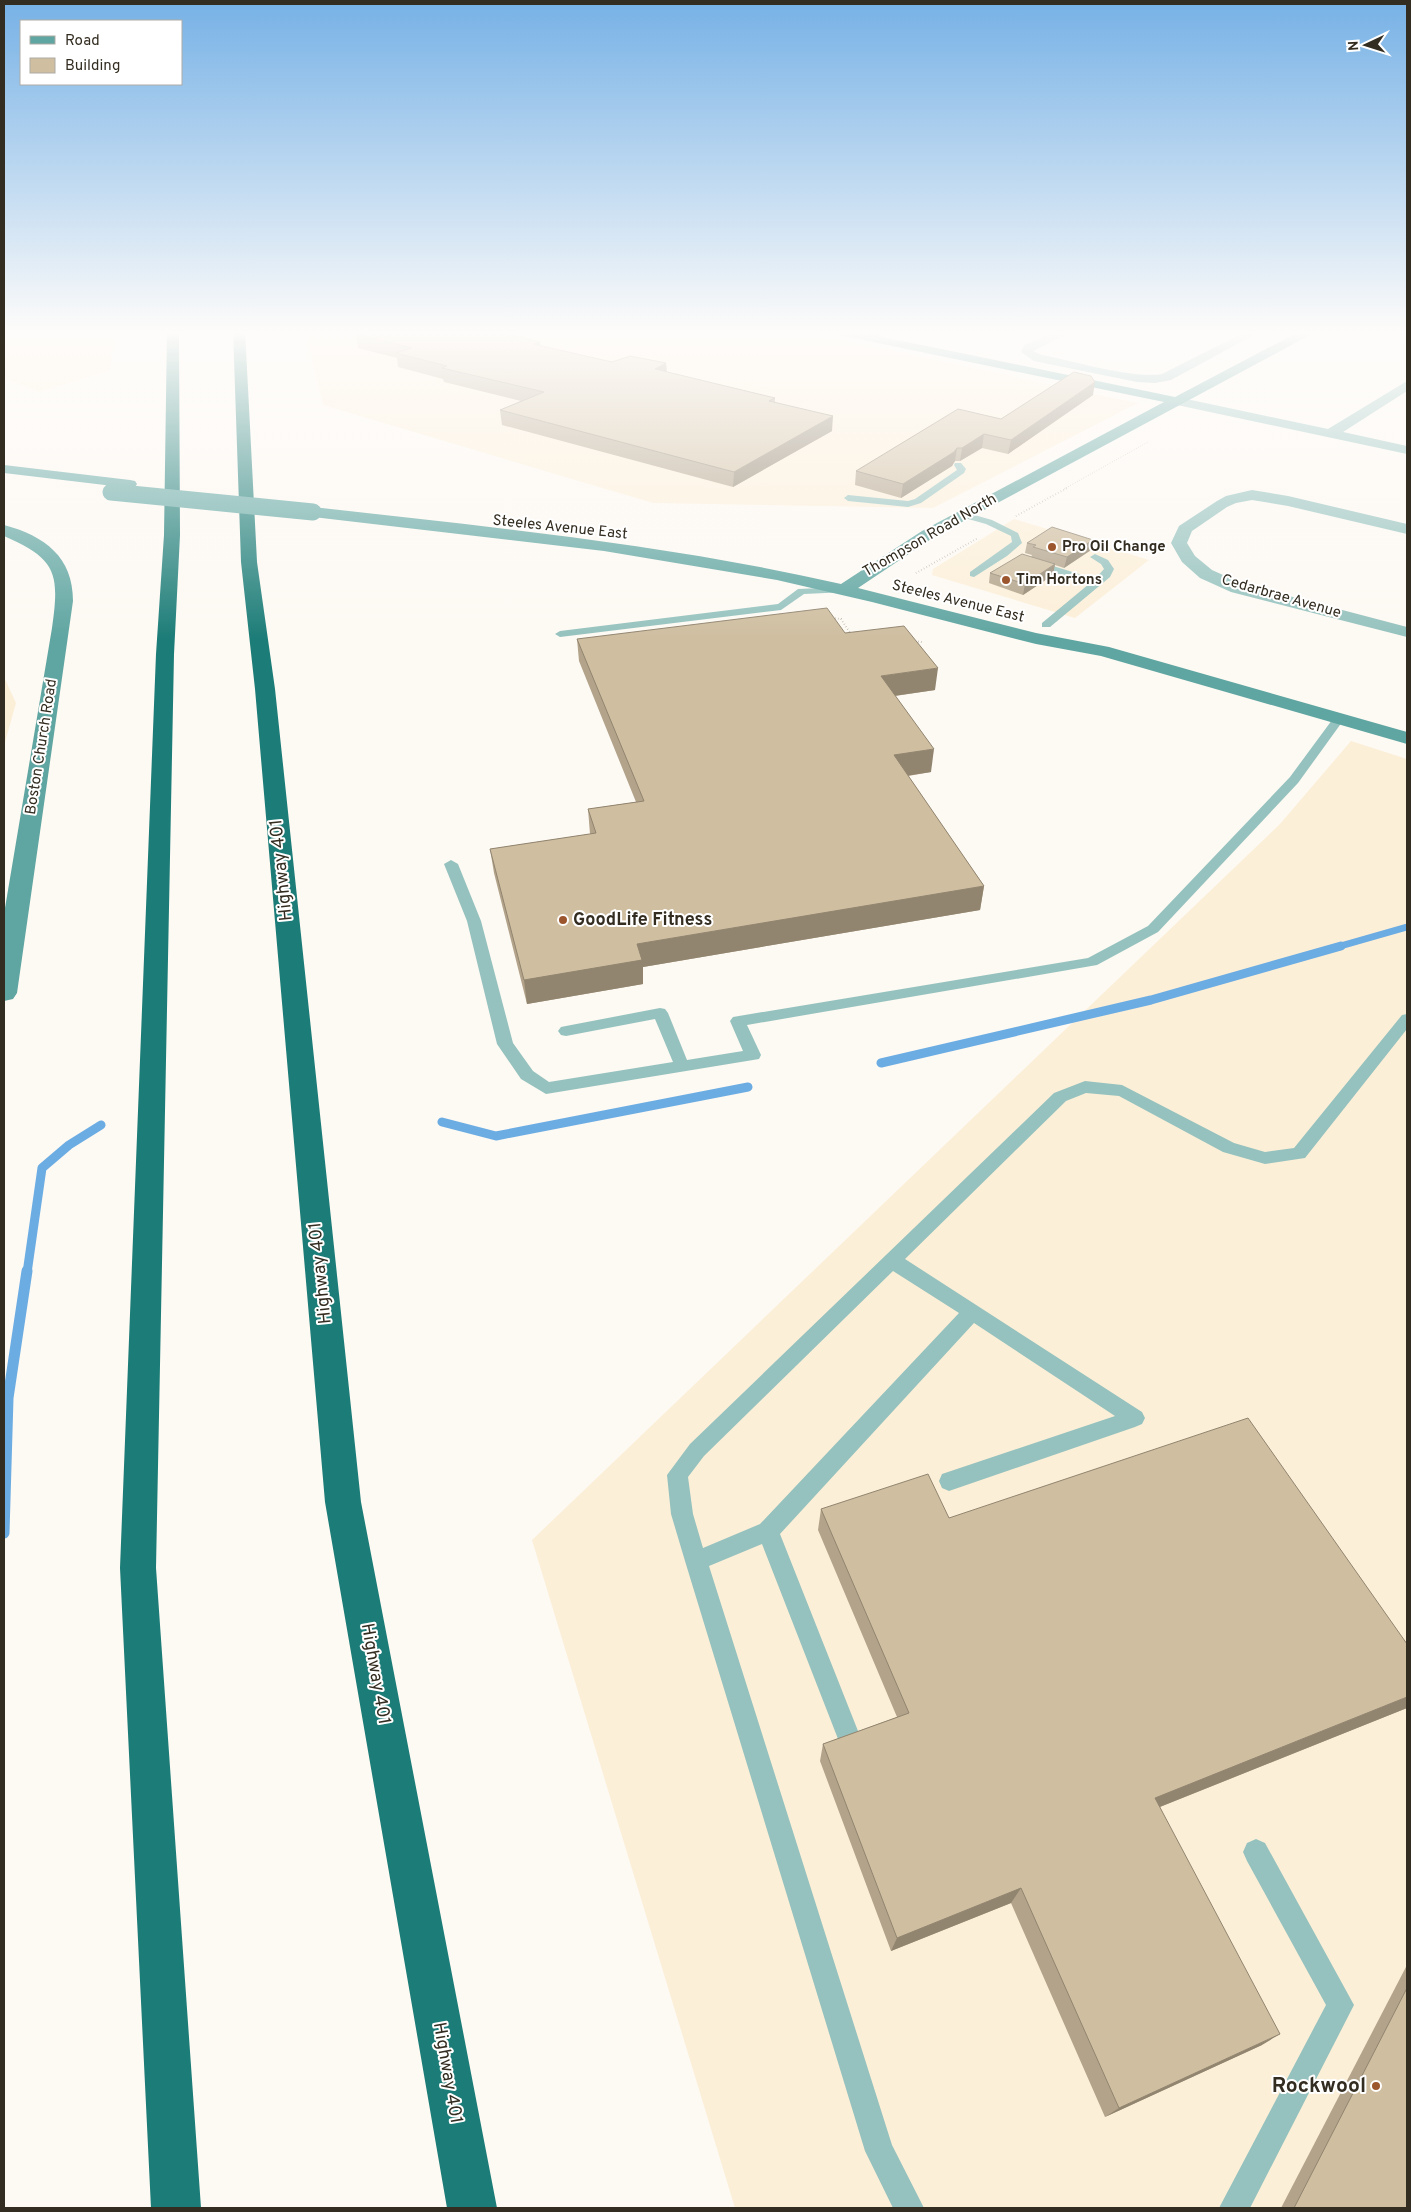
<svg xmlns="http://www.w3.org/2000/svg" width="1411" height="2212" font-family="Overpass,sans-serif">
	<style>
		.built { fill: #fcefd8 }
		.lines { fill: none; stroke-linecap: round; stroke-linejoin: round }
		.stream-far2 { stroke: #6bace3; stroke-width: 7 }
		.stream-far1 { stroke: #6bace3; stroke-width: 9 }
		.stream { stroke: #6bace3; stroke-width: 11 }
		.path-far1 { stroke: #a6a198; stroke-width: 1; stroke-dasharray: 0.5 2; stroke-linecap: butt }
		.path { stroke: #a6a198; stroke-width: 2; stroke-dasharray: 0.5 2.5; stroke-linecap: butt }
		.lane { fill: #95c2be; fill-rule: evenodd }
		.street { fill: #95c2be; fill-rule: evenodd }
		.secondary { fill: #5fa5a1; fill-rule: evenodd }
		.highway { fill: #1c7c77; fill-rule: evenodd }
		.secondary-bridge { stroke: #5fa5a1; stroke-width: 17 }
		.wall { fill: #b2a38a }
		.shaded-wall { fill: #918570 }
		.building { fill: #cfbea0; stroke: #918570 }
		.poi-dot { fill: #9c562d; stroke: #fff; stroke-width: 2 }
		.labels { text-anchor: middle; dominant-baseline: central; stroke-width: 4; stroke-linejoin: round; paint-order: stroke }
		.far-street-label { font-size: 15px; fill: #332c20; stroke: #fff }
		.far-poi-label { font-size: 15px; font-weight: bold; fill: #332c20; stroke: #fff; text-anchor: start }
		.street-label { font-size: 18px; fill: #332c20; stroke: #fff }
		.poi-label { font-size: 18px; font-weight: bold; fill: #332c20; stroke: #fff; text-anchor: start }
		.near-poi-label { font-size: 21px; font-weight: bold; fill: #332c20; stroke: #fff; text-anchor: end }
	</style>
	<rect width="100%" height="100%" fill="#fdf9f3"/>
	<g class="built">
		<polygon points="4,330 116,330 110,370 39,392 4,378"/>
		<polygon points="305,330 793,330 1138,403 933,508 653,503 323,405"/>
		<polygon points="1014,519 1149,560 1075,618 932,575 933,569"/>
		<polygon points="4,677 16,703 4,746"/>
		<polygon points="1351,741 1407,759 1407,2208 735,2208 532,1540 1280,824"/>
	</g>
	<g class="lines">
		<polyline class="stream-far2" points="1337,947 1407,927"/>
		<g class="stream-far1">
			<polyline points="881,1063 1151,1000 1341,946"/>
			<polyline points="442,1122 496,1136 748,1087"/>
			<polyline points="27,1273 42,1168 69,1145 101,1125"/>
		</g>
		<polyline class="stream" points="4,1533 8,1398 27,1271"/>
		<g class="path-far1">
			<polyline points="1328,340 1347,330"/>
			<polyline points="1064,489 1148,442"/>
		</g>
		<g class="path">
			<polyline points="1016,516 1067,488"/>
			<polyline points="916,573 978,538"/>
			<polyline points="832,618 841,619 851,634"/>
			<polyline points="912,641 922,642"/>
		</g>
		<g class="lane">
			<polygon points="955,463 961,463 966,469 964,473 921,503 908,507 848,501 844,498 848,495 908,501 915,499 957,470 954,465"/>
			<polygon points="964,512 992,520 1018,533 1022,543 1007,556 974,577 970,576 970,572 1012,542 1011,536 986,524 961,517 959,515"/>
			<polygon points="1095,554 1108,560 1114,569 1110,577 1050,627 1042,627 1042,623 1089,584 1031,565 1031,561 1037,561 1095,579 1104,569 1101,564 1090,557"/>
			<polygon points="843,587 848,590 847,592 804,594 781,610 560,637 555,634 560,631 778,604 798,589"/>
			<polygon points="1339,715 1345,718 1298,783 1158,932 1097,965 747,1025 761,1055 759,1059 753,1060 546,1094 521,1079 497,1044 467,921 444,864 451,860 458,864 481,921 513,1043 533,1071 549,1082 673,1062 655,1019 566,1036 561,1035 558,1031 561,1027 566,1026 660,1008 665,1009 668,1013 687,1060 743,1051 730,1021 733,1017 1088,958 1148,926 1290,777 1335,716"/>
			<path d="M1407,1014V1029L1305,1158L1265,1164L1223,1152L1119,1096L1086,1093L1066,1101L905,1259L1142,1412L1145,1418L1142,1424L1135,1427L949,1491L942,1488L939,1481L942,1474L1115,1416L974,1323L780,1534L860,1736L856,1744L848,1748L840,1744L762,1544L709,1566L892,2145L924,2208H893L865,2151L685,1561L671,1514L667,1475L690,1444L1054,1093L1085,1081L1122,1085L1234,1143L1265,1152L1294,1148L1402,1015ZM893,1271L959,1313L760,1524L703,1548L693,1514L688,1477L704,1456Z"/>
			<polygon points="1256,1839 1265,1843 1354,2005 1250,2208 1219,2208 1326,2005 1247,1861 1243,1852 1247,1843"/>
		</g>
		<g class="street">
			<polygon points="874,330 890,330 888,333 866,341 860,337"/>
			<path d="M1060,330H1075L1033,351L1042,355C1073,361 1133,379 1162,374L1249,330H1263L1171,380L1155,383L1137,382L1034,361L1021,352L1024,345Z"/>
			<polygon points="1407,381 1407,391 1343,432 1407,446 1407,454 1177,405 1170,401 1177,397 1328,429"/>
			<polygon points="1252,490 1288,496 1407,524 1407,534 1288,506 1252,500 1236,503 1227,507 1192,531 1187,543 1195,556 1212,570 1243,584 1407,627 1407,637 1231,592 1200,578 1182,562 1171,543 1179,526 1217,501 1226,496"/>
		</g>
		<g class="secondary">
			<path d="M828,330H849L1175,397L1302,330H1316L1314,333L934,537L858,588L1036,633L1109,647L1407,732V744L1101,656L1036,644L872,602L777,580L604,551L313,517L308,515L305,512L308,509L313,507C489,527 667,544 841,584L922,531L1164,402L834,334Z"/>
			<polygon points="4,465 130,480 135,481 137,484 135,487 130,488 4,473"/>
			<path d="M4,525C45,536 73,557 73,601L17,993L13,999L4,1001V914L52,628C60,572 56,559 4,536Z"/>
		</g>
		<g class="highway">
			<polygon points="167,330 179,330 180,535 174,654 156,1568 201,2208 151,2208 120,1568 156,654 164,535"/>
			<polygon points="233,330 245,330 257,562 275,689 361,1502 497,2208 447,2208 325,1502 255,689 241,562"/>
		</g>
		<polyline class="secondary-bridge" points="111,492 313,512"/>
	</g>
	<g class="wall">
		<polygon points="355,330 482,332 540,342 540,346 612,362 666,363 667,372 775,398 775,402 832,431 733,487 502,425 500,410 521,401 444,382 443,379 398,367 397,358 358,348"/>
		<polygon points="1093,395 1008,454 982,448 960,461 955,461 952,466 901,498 855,485 856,471 1001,419"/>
		<polygon points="1093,540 1091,550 1064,568 1055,565 1053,575 1023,595 989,583 990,573 1031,557 1032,555 1025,553 1027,543"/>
		<polygon points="577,639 935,690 895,696 931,772 908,776 984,886 980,910 643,967 643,984 527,1004 494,873 490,849 590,834 588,809 636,802 579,661"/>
		<polygon points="821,1509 949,1518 1407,1644 1407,1708 1160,1807 1262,2045 1105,2117 1011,1903 891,1951 820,1761 823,1744 897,1717 818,1530"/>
		<polygon points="1407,1965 1407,2208 1281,2208"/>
	</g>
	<g class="shaded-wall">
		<polygon points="540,342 541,356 533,344"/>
		<polygon points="666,363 667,378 655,369"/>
		<polygon points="1095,382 1093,395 1008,454 1011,440"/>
		<polygon points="833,416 832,431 733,487 734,472"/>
		<polygon points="984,434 982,448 960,461 962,448"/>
		<polygon points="957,448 955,461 952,466 901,498 903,484"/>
		<polygon points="1093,540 1091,550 1064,568 1067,557"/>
		<polygon points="1055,564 1053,575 1023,595 1025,584"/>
		<polygon points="938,668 935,690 879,698 881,676"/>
		<polygon points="934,749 931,772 892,778 894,755"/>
		<polygon points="984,886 980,910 643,967 643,984 527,1004 524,980 637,944"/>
		<polygon points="1407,1697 1407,1708 1142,1814 1155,1798"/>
		<polygon points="1021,1888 1011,1903 891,1951 897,1938"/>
		<polygon points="1280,2034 1262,2045 1105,2117 1119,2108"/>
	</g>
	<g class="building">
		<polygon points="355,330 450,330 455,331 460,330 471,330 482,332 490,330 540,342 533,344 612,362 630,356 666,363 655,369 775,398 769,401 833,416 734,472 500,410 544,392 442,368 447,366 396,353 412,348 356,334"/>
		<polygon points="1074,372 1091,376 1095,382 1011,440 984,434 962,448 957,448 954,452 903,484 856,471 958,409 1001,419"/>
		<polygon points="1052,527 1093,540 1067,557 1033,547 1036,545 1027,543"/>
		<polygon points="1022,554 1055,564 1025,584 990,573"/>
		<polygon points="827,608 845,633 904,626 938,668 881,676 934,749 894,755 984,886 637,944 642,960 524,980 490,849 596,833 588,809 644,801 577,639"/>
		<polygon points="1248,1418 1407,1644 1407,1697 1155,1798 1280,2034 1119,2108 1021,1888 897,1938 823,1744 909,1713 821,1509 928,1474 949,1518"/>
		<polygon points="1407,1988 1407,2208 1294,2208"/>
	</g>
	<linearGradient id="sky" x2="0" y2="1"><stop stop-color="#76b1e6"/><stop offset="0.52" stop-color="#fefcfa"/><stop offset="1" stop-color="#fefcfa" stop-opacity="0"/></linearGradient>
	<rect width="1411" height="639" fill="url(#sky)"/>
	<g class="poi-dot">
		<circle cx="1052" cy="547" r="5"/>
		<circle cx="1006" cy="580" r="5"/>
		<circle cx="563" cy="920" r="5"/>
		<circle cx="1376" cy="2086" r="5"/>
	</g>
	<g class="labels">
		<g class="far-street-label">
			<text transform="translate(560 528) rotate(6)">Steeles Avenue East</text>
			<text transform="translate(930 536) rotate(-30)">Thompson Road North</text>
			<text transform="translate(1281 597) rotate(16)">Cedarbrae Avenue</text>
			<text transform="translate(958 602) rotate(14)">Steeles Avenue East</text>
			<text transform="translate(42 747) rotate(-81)">Boston Church Road</text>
		</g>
		<g class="far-poi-label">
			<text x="1062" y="547">Pro Oil Change</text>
			<text x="1016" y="580">Tim Hortons</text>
		</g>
		<g class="street-label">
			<text transform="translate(282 870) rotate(-96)">Highway 401</text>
			<text transform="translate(321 1273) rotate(-96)">Highway 401</text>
			<text transform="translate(375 1674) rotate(80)">Highway 401</text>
			<text transform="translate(447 2073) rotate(80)">Highway 401</text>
		</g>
		<g class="poi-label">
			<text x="573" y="920">GoodLife Fitness</text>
		</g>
		<g class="near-poi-label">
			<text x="1366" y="2086">Rockwool</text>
		</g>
	</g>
	<rect width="1411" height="2212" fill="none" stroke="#332c20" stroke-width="10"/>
	<rect x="20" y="20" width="162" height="65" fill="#ffffff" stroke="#adaba6"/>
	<rect x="30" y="36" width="25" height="8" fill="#5fa5a1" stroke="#adaba6"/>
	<text x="65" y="45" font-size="15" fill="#332c20">Road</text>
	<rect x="30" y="58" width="25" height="15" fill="#cfbea0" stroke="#adaba6"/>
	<text x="65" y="70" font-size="15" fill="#332c20">Building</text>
	<g transform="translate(1366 45) rotate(266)" stroke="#ffffff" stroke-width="4" paint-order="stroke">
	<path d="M0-4L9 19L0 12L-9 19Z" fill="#332c20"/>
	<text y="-8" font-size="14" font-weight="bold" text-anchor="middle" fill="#332c20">N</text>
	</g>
</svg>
